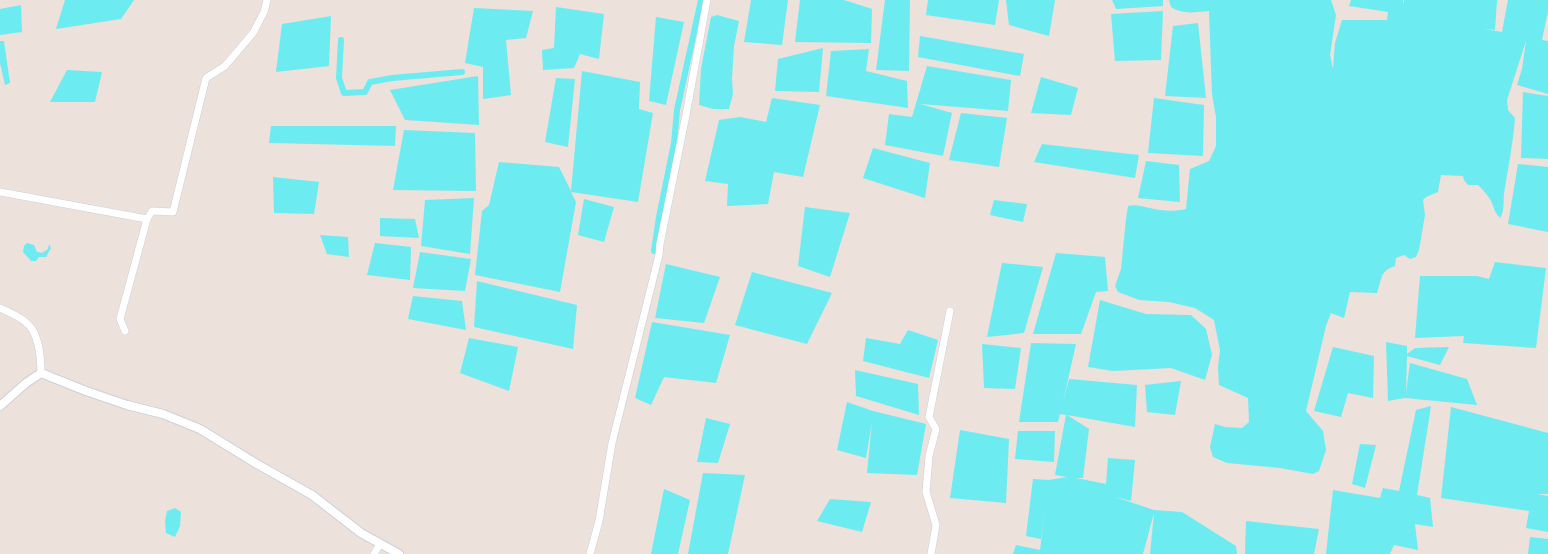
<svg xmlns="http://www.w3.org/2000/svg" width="1548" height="554" font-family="Raleway,sans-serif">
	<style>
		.water { fill: #6cecf0 }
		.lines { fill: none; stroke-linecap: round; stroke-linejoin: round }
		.canal { stroke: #6cecf0; stroke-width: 6 }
		.minor-casing { stroke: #cad1dc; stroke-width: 8 }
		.tertiary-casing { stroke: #cad1dc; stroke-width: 10 }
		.minor { stroke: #fff; stroke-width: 7 }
		.tertiary { stroke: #fff; stroke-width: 8 }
	</style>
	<rect width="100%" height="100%" fill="#ece1db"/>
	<g class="water">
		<polygon points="65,0 134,0 121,19 56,29"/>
		<polygon points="751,0 788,0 782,45 744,42"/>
		<polygon points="800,0 844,0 872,9 871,43 795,42"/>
		<polygon points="885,0 910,0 909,71 876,70"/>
		<polygon points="928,0 999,0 995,25 926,15"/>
		<polygon points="1006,0 1055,0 1049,36 1009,25"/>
		<polygon points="1112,0 1163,0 1163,6 1116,9"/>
		<path d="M1169,0H1331L1336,15L1330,55L1333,69L1335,43L1342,20H1387L1388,12L1349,6L1351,0H1403V5L1404,0H1497L1495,30L1484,29L1502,32L1508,0H1548V11L1542,40L1548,41V94L1517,85L1522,69L1526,41L1507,100L1508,110L1515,118C1513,144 1508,168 1504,194C1503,203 1505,210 1500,218C1493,210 1495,209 1491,201C1488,195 1483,190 1478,185H1468L1464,180L1463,176L1441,175L1438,192L1426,197L1423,200L1425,215L1419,250L1416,257L1410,259L1404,255L1396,258L1395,266C1380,271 1382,278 1377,293L1350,292L1344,318L1331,313L1326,326L1306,411L1323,431L1326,450L1319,471L1313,474L1280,468L1227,463L1213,457L1210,447L1215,424L1225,427L1242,428L1249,422L1248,398L1219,385L1218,367L1220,350L1214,320L1195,308L1169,302L1139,300L1118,292L1115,286L1121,269L1126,219L1128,206C1137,204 1142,207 1150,208C1162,211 1174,212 1186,209L1190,169L1209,161L1216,146V117L1212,95L1209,11C1195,12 1184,15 1171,7Z"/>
		<polygon points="21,5 22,32 0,35 0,9"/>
		<polygon points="556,7 604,14 599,59 580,54 574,68 543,70 542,50 554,48"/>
		<polygon points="474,8 533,11 526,38 506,40 511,95 483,99 483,67 465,63"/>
		<polygon points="1163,11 1161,60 1115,61 1111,14"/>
		<polygon points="717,15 739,21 734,46 732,78 733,94 729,109 713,109 699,105 701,69 711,17"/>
		<polygon points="331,16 329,66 276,72 282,24"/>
		<polygon points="656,17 684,22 666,105 649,101"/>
		<polygon points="1198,23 1206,98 1165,96 1173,26"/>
		<polygon points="920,36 1024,54 1020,76 918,57"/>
		<polygon points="0,41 4,41 10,83 5,85 0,63"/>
		<polygon points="823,48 819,92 775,91 778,59"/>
		<polygon points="869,49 866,71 907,81 908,108 826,96 831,51"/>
		<polygon points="927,66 1011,80 1008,111 920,104 952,113 943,156 885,145 889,114 912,117"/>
		<polygon points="67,70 102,72 95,102 50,102"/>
		<polygon points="582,71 640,82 639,109 653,113 638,202 571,192 576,202 560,292 475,275 482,211 489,205 499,162 559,167 571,191"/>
		<polygon points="478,76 479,125 405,120 390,90"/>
		<polygon points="1041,77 1078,88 1071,115 1031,113"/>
		<polygon points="556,78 575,79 568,147 545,142"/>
		<polygon points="1523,92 1548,96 1548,159 1521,158"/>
		<polygon points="772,98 820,105 803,177 774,172 768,204 727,206 728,184 705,181 719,120 740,117 766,122"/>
		<polygon points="1154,98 1204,105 1203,156 1148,153"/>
		<polygon points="961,113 1007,118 999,167 949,160"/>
		<polygon points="271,126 396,126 395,146 269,143"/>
		<polygon points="404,130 475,133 476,191 393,190"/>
		<polygon points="1042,144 1139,155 1135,178 1034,162"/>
		<polygon points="873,148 930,163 925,198 863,178"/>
		<polygon points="1146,161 1179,165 1180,202 1138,198"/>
		<polygon points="1518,164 1548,167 1548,232 1508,224"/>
		<polygon points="273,177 319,182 314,214 274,213"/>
		<polygon points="474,198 470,254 421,246 425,200"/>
		<polygon points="584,199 614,207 604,242 578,235"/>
		<polygon points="994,200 1027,204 1023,222 990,215"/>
		<polygon points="805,207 850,213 830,277 798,266"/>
		<polygon points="380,218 415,219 419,238 380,236"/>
		<polygon points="320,235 348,237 349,257 327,254"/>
		<polygon points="27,243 34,245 37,252 42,253 48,249 49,244 51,248 46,257 39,257 36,261 31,261 23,252 24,246"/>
		<polygon points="375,243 411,247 410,280 367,275"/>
		<polygon points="420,252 471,259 465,291 413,288"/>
		<polygon points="1056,253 1105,257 1108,291 1096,292 1081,334 1033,334"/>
		<polygon points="1495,262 1546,268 1536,348 1463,343 1464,336 1415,338 1420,276 1477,276 1489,279"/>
		<polygon points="1002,263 1043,267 1024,333 987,337"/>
		<polygon points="666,264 720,277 704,323 655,318"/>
		<polygon points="752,272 832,293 807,344 735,325"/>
		<polygon points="477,281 577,305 573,349 474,327"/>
		<polygon points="413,296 462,301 466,330 408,319"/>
		<polygon points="1100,300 1146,314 1191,315 1206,329 1212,355 1205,380 1171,368 1113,371 1088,367"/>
		<polygon points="652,322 730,335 716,383 664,377 651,405 635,398"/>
		<polygon points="908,330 938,340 929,378 863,361 866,338 900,344"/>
		<polygon points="469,338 518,347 509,391 460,373"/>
		<polygon points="1386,342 1407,346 1407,354 1415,348 1449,347 1440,365 1407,356 1406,393 1410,363 1467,379 1477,405 1405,398 1388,401"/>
		<polygon points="1031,343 1076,344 1063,402 1069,379 1137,385 1135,427 1067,415 1089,429 1083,478 1076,478 1106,484 1108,458 1135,460 1131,501 1115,497 1154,510 1182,512 1236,546 1237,554 1150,554 1154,513 1143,554 1013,554 1016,545 1040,550 1045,510 1041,539 1026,536 1033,479 1049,480 1067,477 1055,475 1066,415 1060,414 1058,422 1019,422"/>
		<polygon points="982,344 1021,348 1015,389 984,388"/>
		<polygon points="1333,347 1374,356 1373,398 1348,393 1341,417 1314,411"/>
		<polygon points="855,370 918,384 919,415 856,396"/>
		<polygon points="1181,381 1175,415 1147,412 1145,385"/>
		<polygon points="847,402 873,411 926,424 917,475 867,473 872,422 866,458 837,450"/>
		<polygon points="1431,406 1417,495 1430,498 1433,527 1415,524 1418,550 1394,545 1390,554 1326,554 1333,490 1380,498 1383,488 1399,491 1416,410"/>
		<polygon points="1451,407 1548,433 1548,494 1537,494 1548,496 1548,532 1526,528 1529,511 1441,498"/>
		<polygon points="706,418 730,424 718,463 697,462"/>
		<polygon points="960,430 1009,439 1006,503 950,498"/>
		<polygon points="1018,431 1055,431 1054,462 1015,459"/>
		<polygon points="1360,444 1376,445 1365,488 1352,484"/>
		<polygon points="703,473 745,475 728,554 688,554"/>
		<polygon points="664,489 690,500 678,554 651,554"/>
		<polygon points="830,499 871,502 862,532 817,521"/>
		<polygon points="175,508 181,512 180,526 175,537 166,533 165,521 167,511"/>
		<polygon points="1246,521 1319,529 1314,554 1245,554"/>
		<polygon points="1530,537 1548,539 1548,554 1528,554"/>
	</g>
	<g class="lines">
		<g class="canal">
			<polyline points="341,40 339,78 344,93 365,92 370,82 392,78 462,72"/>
			<polyline points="654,251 659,217 674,143 677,110 701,0"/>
		</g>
		<g class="minor-casing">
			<g id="minor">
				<polyline points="0,192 147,219 152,211 173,212 206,78 225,66 253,33 264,12 267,0"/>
				<path d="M0,308C11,313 25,319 32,329C39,340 41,360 41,373"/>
				<polyline points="125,331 120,319 147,219"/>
				<polyline points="374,554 380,544"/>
				<polyline points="590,554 599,521 612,443 659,255 660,244 686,115 707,0"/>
				<polyline points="931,554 936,525 926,492 929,456 936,429 929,417 950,311"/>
			</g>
		</g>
		<g class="tertiary-casing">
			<polyline id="tertiary" points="0,406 26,383 41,373 86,391 127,405 163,414 200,429 257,464 312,495 361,533 399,554"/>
		</g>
		<use href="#minor" class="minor"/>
		<use href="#tertiary" class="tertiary"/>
	</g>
</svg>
